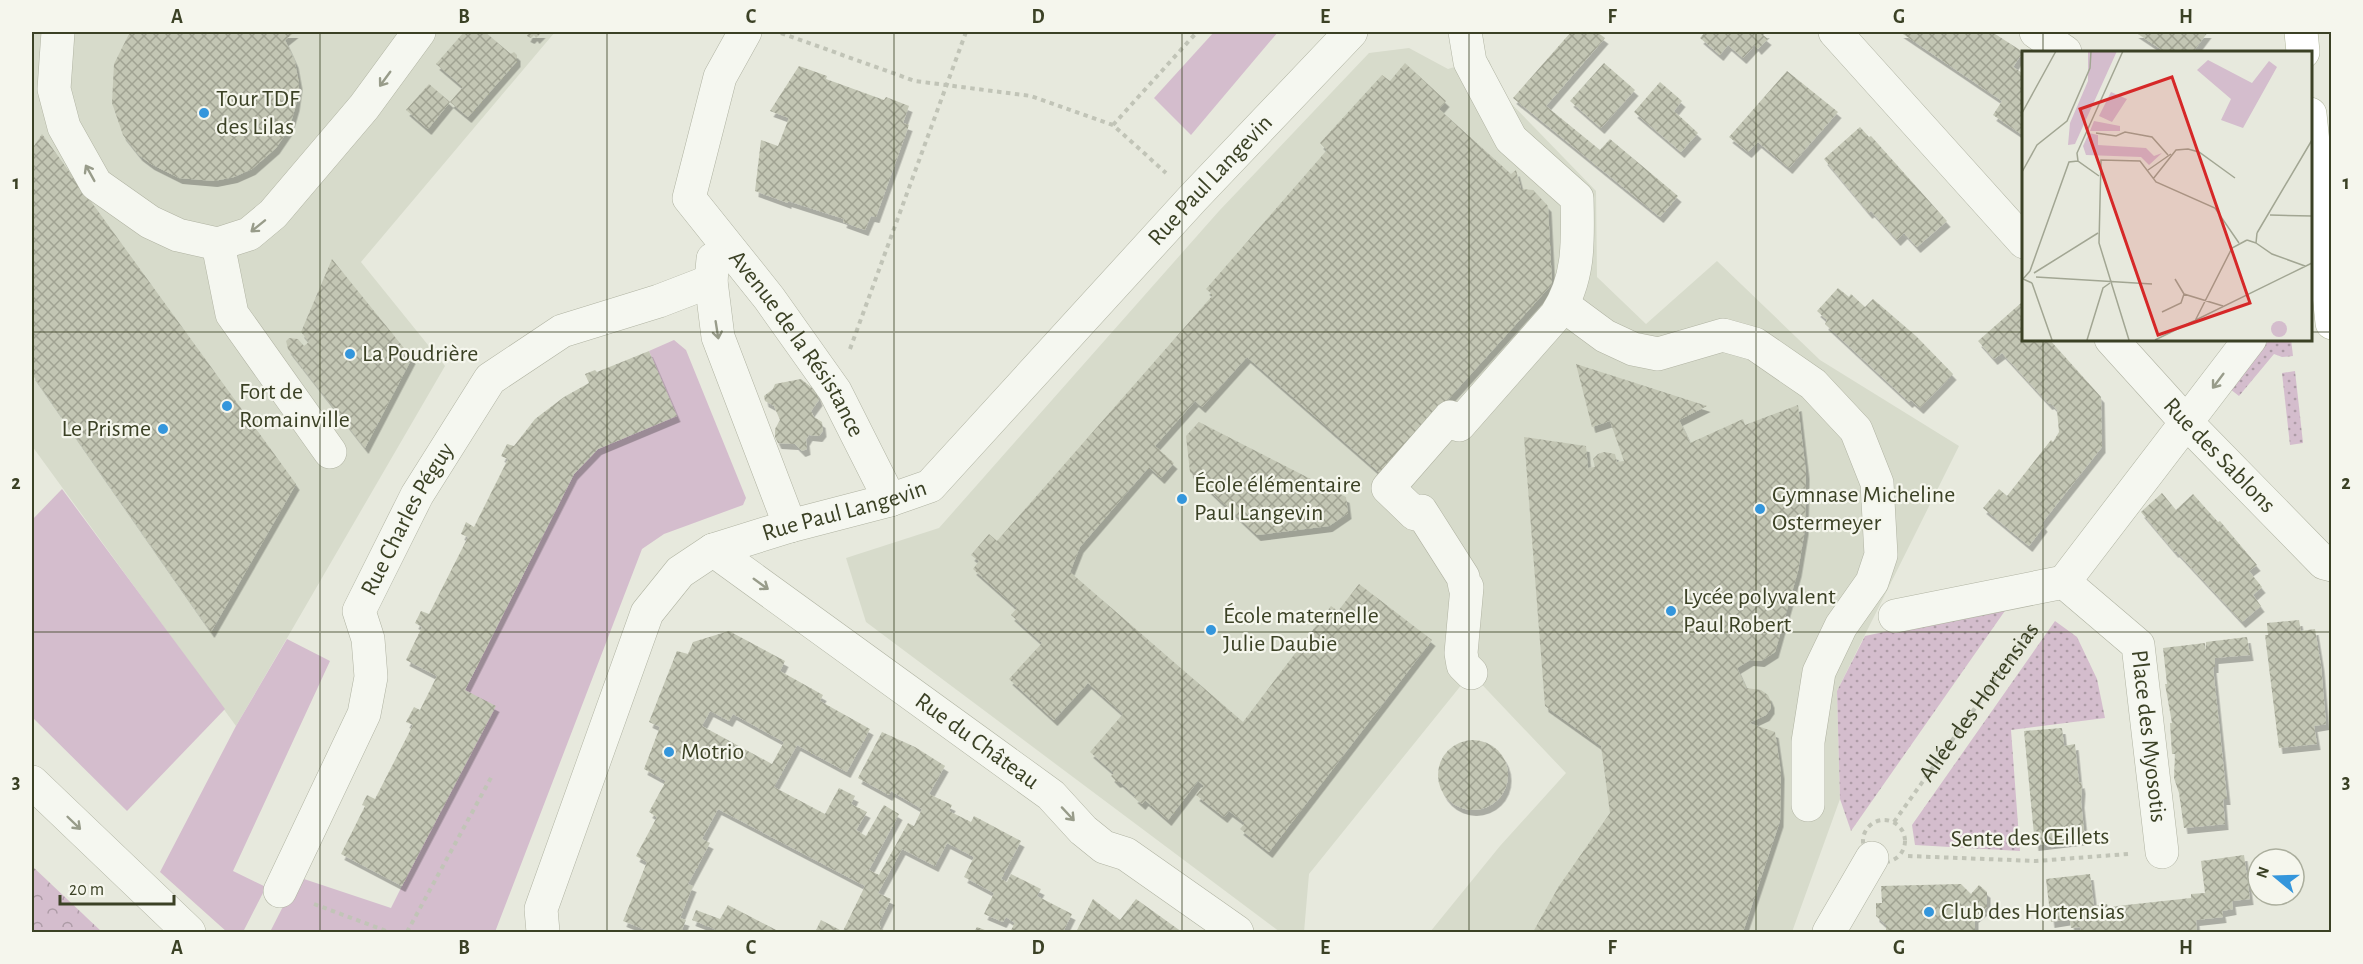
<svg xmlns="http://www.w3.org/2000/svg" width="2363" height="964" font-family="'Alegreya Sans',sans-serif">
	<style>
		.built { fill: #d7dbcb }
		.grass { fill: url(#grass-dots) }
		.park { fill: url(#park-crowns) }
		.garden { fill: #d4bdcd }
		.building { fill: url(#building-cross-hatch); fill-rule: evenodd; filter: url(#shadow) }
		.lines { fill: none; stroke-linecap: round; stroke-linejoin: round }
		.minor-casing { stroke: #b0b3a2; stroke-width: 34 }
		.major-casing { stroke: #b1b69b; stroke-width: 34 }
		.path { stroke: #c1c4b7; stroke-width: 4; stroke-dasharray: 4.5 4.5; stroke-linecap: butt }
		.minor { stroke: #f5f7f0; stroke-width: 33 }
		.major { stroke: #fff; stroke-width: 33 }
		.oneway { stroke: #989c8a }
		.grid { fill: none; stroke: #3b4125; stroke-width: 1.5; stroke-opacity: 0.55 }
		.poi-dot { fill: #3496dc; stroke: #f5f6ed; stroke-width: 2 }
		.labels { text-anchor: middle; dominant-baseline: central; stroke-width: 4.5; stroke-linejoin: round; paint-order: stroke }
		.poi-label { font-size: 24px; fill: #3b4125; stroke: #f5f6ed; text-anchor: start }
		.street-label { font-size: 24px; fill: #3b4125; stroke: #f5f6ed }
		.inset-road { fill: none; stroke: #a2a693; stroke-width: 1.5 }
		.view { fill: #d62828; fill-opacity: 0.15; stroke: #d62828; stroke-width: 3 }
		.inset-edge { fill: none; stroke: #3b4125; stroke-width: 3 }
		.neatline { fill: none; stroke: #3b4125; stroke-width: 2 }
		.grid-label { font-size: 20px; text-anchor: middle; font-weight: bold; fill: #3b4125 }
	</style>
	<defs>
		<pattern id="grass-dots" width="8" height="8" patternUnits="userSpaceOnUse" patternTransform="scale(1.5)"><rect width="8" height="8" fill="#d4bdcd"/><path d="M2 2h.1M6 6h.1" fill="none" stroke="#ad9ba6" stroke-width="1.8" stroke-linecap="round"/></pattern>
		<pattern id="park-crowns" width="20" height="18" patternUnits="userSpaceOnUse" patternTransform="scale(1.5)"><rect width="20" height="18" fill="#d4bdcd"/><path d="M2 6a3 3 0 1 1 6 0M12 15a3 3 0 1 1 6 0" fill="none" stroke="#ad9ba6"/></pattern>
		<pattern id="building-cross-hatch" width="8" height="8" patternUnits="userSpaceOnUse" patternTransform="scale(1.5)"><rect width="8" height="8" fill="#c3c6b4"/><path d="M0 0l8 8M0 8l8-8" fill="none" stroke="#a0a292"/></pattern>
		<filter id="shadow"><feDropShadow dx="3.5" dy="6" stdDeviation="0" flood-color="#0004"/></filter>
	</defs>
	<rect width="100%" height="100%" fill="#e7e9dd"/>
	<g class="built">
		<polygon points="32,32 555,32 361,262 445,366 236,726 32,446"/>
		<polygon points="1409,48 1448,69 1470,62 1489,60 1502,94 1596,191 1597,277 1646,324 1717,261 1820,360 1959,446 1837,691 1840,799 1792,932 1430,932 1500,846 1566,773 1471,673 1309,874 1304,932 1280,932 866,622 846,558 939,528 1219,211 1369,53"/>
	</g>
	<g class="grass">
		<polygon points="2270,339 2291,339 2293,356 2282,357 2274,354 2239,396 2230,389"/>
		<polygon points="2295,371 2303,443 2290,445 2282,373"/>
		<polygon points="2009,605 1851,831 1840,799 1837,691 1865,636"/>
		<polygon points="2055,621 2077,637 2097,679 2105,718 2011,730 2020,851 1915,845 1912,825"/>
	</g>
	<polygon class="park" points="32,866 102,932 32,932"/>
	<g class="garden">
		<polygon points="1214,32 1278,32 1191,135 1154,98"/>
		<polygon points="674,340 686,350 746,498 743,505 664,534 642,549 495,932 270,932 298,877 391,908 402,886 465,690 574,474 598,449 676,416 649,351"/>
		<polygon points="62,489 225,709 127,811 32,717 32,520"/>
		<polygon points="287,639 330,661 233,871 266,887 243,932 227,932 160,872 236,726"/>
	</g>
	<g class="building">
		<polygon points="130,32 295,32 285,40 295,62 299,84 296,105 289,129 276,148 252,169 234,177 214,181 179,178 151,164 139,155 123,135 112,103 114,64"/>
		<polygon points="464,32 485,32 511,54 514,52 517,55 517,61 468,117 450,102 463,87 436,64"/>
		<polygon points="529,32 542,32 536,38 534,35 531,38 527,36"/>
		<polygon points="1571,32 1597,32 1605,38 1546,106 1600,150 1610,139 1678,196 1660,217 1513,98"/>
		<polygon points="1705,32 1766,32 1763,35 1768,39 1758,49 1755,45 1743,58 1728,45 1720,55 1700,38"/>
		<polygon points="1900,32 1992,32 2023,52 2013,67 2024,74 2024,136 1993,115 2002,101"/>
		<polygon points="2135,32 2208,32 2193,52 2165,52"/>
		<polygon points="1405,63 1446,101 1439,109 1511,174 1516,170 1521,189 1533,190 1548,206 1552,284 1381,474 1247,357 1202,407 1195,401 1155,446 1174,463 1161,478 1149,467 1080,547 1070,572 1243,722 1331,606 1338,611 1359,584 1432,640 1269,852 1240,829 1245,823 1229,811 1224,817 1196,795 1204,786 1198,781 1168,820 1145,800 1142,804 1134,797 1136,796 1119,781 1117,782 1111,776 1114,773 1090,752 1123,714 1088,683 1054,720 1009,679 1042,643 1011,615 1017,608 973,569 979,561 971,555 989,534 997,541 1213,295 1206,289 1327,150 1320,143 1382,75 1390,81"/>
		<polygon points="1604,63 1635,90 1601,128 1570,101"/>
		<polygon points="799,66 827,76 826,79 884,100 886,97 909,106 903,123 909,125 876,217 871,216 865,230 843,222 844,219 788,201 788,203 755,191 761,140 778,146 789,118 770,111"/>
		<polygon points="1787,71 1838,112 1789,168 1758,142 1748,152 1729,137"/>
		<polygon points="1660,82 1682,101 1674,111 1698,133 1681,152 1634,112"/>
		<polygon points="429,84 450,102 428,129 406,110"/>
		<polygon points="1860,127 1869,137 1871,136 1947,221 1917,247 1904,233 1897,240 1871,211 1869,213 1824,159"/>
		<polygon points="42,134 296,484 211,632 32,374 32,149"/>
		<polygon points="332,259 412,358 365,448 288,349 286,341 289,338 298,339 304,346 309,342 301,332"/>
		<polygon points="1838,288 1849,297 1851,294 1865,307 1873,299 1916,336 1953,374 1920,408 1911,400 1909,402 1825,324 1827,320 1817,311"/>
		<polygon points="2021,303 2024,306 2024,339 2049,339 2101,397 2102,447 2042,523 2044,526 2029,546 1983,508 1999,489 2007,496 2051,440 2053,442 2059,432 2057,410 2051,403 2049,404 2002,353 1994,359 1978,341"/>
		<polygon points="649,351 677,416 598,449 574,474 465,690 496,706 402,886 341,854 365,806 362,805 367,795 375,799 413,725 406,722 414,707 420,710 437,676 406,660 422,627 415,623 421,611 429,614 468,537 461,534 466,522 474,527 508,459 501,456 507,444 514,446 535,419 564,397 589,383 585,374 595,370 597,372"/>
		<polygon points="1576,364 1707,406 1679,420 1690,443 1743,419 1745,425 1798,405 1806,473 1805,529 1798,571 1775,652 1761,661 1750,660 1737,668 1746,688 1761,690 1768,695 1771,702 1771,708 1766,715 1749,723 1775,732 1781,773 1780,821 1743,932 1533,932 1559,886 1610,813 1601,746 1545,706 1524,437 1586,446 1588,468 1595,467 1593,459 1598,454 1604,452 1615,454 1617,462 1624,461 1610,421 1592,427"/>
		<polygon points="801,379 816,391 819,400 811,411 814,417 822,422 823,431 819,436 809,435 806,440 807,449 802,451 795,444 778,443 775,437 775,429 780,420 774,406 765,401 764,396 773,389 775,384"/>
		<polygon points="1199,422 1346,497 1348,513 1329,526 1257,535 1190,472 1186,436"/>
		<polygon points="2162,493 2176,510 2193,494 2218,522 2220,521 2225,527 2257,565 2249,571 2262,587 2253,595 2261,606 2242,622 2176,551 2175,552 2141,512"/>
		<polygon points="2299,620 2301,631 2315,629 2321,666 2326,724 2314,726 2317,744 2279,748 2265,635 2268,635 2267,623"/>
		<path d="M729,631L785,661L780,671L823,695L820,701L870,729L847,772L797,745L774,787L825,814L839,788L855,796L851,804L867,812L856,830L866,836L884,805L899,814L869,870L879,875L908,823L914,826L922,809L891,791L889,795L858,778L882,732L915,747L945,766L929,794L952,805L949,811L971,822L974,816L1021,841L1001,879L1007,882L1011,874L1041,889L1037,896L1072,914L1063,932H1010L1015,923L1006,917L1003,922L984,914L994,893L964,877L974,857L947,843L935,866L902,849L878,893L891,899L879,923L882,932H845L843,931L865,886L718,809L702,839L710,843L688,884L693,886L680,918L686,920L681,932H651L623,921L647,862L636,856L657,817L649,812L666,781L644,769L660,727L649,722L677,651L688,654L693,642ZM710,711L729,721L733,714L784,742L772,764L702,726Z"/>
		<polygon points="2247,637 2250,655 2215,658 2215,667 2213,667 2227,799 2223,799 2225,824 2184,828 2179,793 2174,778 2175,754 2172,754 2170,723 2172,723 2165,684 2167,684 2163,648 2205,643 2206,653 2206,642"/>
		<polygon points="2062,728 2064,746 2075,744 2079,783 2081,782 2082,788 2081,802 2085,839 2035,845 2024,731"/>
		<circle cx="1473" cy="775" r="35"/>
		<polygon points="2244,855 2250,899 2232,901 2233,909 2222,911 2223,917 2196,920 2197,932 2110,932 2109,930 2082,932 2080,927 2071,928 2070,919 2051,922 2046,879 2090,874 2094,906 2107,904 2108,907 2191,898 2191,894 2205,893 2201,861"/>
		<polygon points="1961,884 1971,894 1979,885 1987,892 1987,907 1975,917 1975,932 1886,932 1886,925 1876,916 1876,903 1882,903 1881,886"/>
		<polygon points="1093,899 1120,920 1136,899 1182,932 1076,932"/>
		<polygon points="728,905 780,932 713,932 715,929 692,920 696,910 720,919"/>
		<polygon points="821,920 840,930 838,932 815,932"/>
		<polygon points="977,927 990,932 974,932"/>
	</g>
	<g class="lines">
		<g class="minor-casing">
			<g id="minor">
				<polyline points="58,32 54,89 64,127 96,184 150,222 178,235 218,244 249,234 273,214 364,107 419,32"/>
				<path id="s2" d="M745,32L720,77L689,198L769,298L835,391L890,500"/>
				<path d="M1465,32L1470,62L1511,139L1577,198C1578,240 1580,279 1556,315L1459,425L1450,417L1388,488L1415,514L1421,511L1463,577L1465,587H1467L1461,653L1463,665L1471,673"/>
				<polyline points="1835,32 2024,242"/>
				<polyline points="2036,32 2065,52"/>
				<polyline points="218,244 232,314 330,452"/>
				<polyline points="713,259 711,281 718,337 790,526"/>
				<polyline points="1563,305 1605,336 1633,349 1658,354 1723,335 1755,344 1813,384 1856,430 1877,483 1881,555 1872,582 1841,626 1819,672 1808,742 1808,805"/>
				<path id="s3" d="M2111,339L2187,423L2324,563L2332,565"/>
				<path id="s4" d="M713,550L1051,795L1083,830L1104,847L1126,854L1237,932"/>
				<path id="s5" d="M2064,582L2138,645L2162,852"/>
				<polyline points="1895,616 2064,582 2250,339"/>
				<polyline points="32,782 189,932"/>
				<path id="s6" d="M280,891L364,714L371,677L368,639L359,611L417,495L490,379L562,331L659,301L711,281"/>
				<path id="s7" d="M543,932L541,909L647,613L680,572L713,550L790,526L890,500L930,486L1193,198L1351,32"/>
				<polyline points="1829,932 1872,858"/>
			</g>
		</g>
		<g class="major-casing">
			<g id="major">
				<polyline points="2301,32 2303,52"/>
				<polyline points="2310,114 2332,323"/>
			</g>
		</g>
		<g class="path">
			<polyline points="781,33 915,81 1031,96 1113,125 1166,173"/>
			<polyline points="1113,125 1197,32"/>
			<polyline points="850,349 966,32"/>
			<circle cx="1884" cy="841" r="21"/>
			<path id="s1" d="M1894,822L2034,625"/>
			<polyline points="1908,856 2036,861 2128,854"/>
			<polyline points="314,904 389,932"/>
			<polyline points="407,932 493,774"/>
		</g>
		<use href="#minor" class="minor"/>
		<use href="#major" class="major"/>
	</g>
	<defs><path id="oneway-shaft" d="M-6 0H5M1.5-3L5.5 0L1.5 3" fill="none" stroke-width="1.6" stroke-linecap="round" stroke-linejoin="round" transform="scale(1.5)"/></defs>
	<g class="oneway">
		<use href="#oneway-shaft" transform="translate(385 79) rotate(126)"/>
		<use href="#oneway-shaft" transform="translate(90 173) rotate(-119)"/>
		<use href="#oneway-shaft" transform="translate(258 226) rotate(141)"/>
		<use href="#oneway-shaft" transform="translate(717 330) rotate(81)"/>
		<use href="#oneway-shaft" transform="translate(2218 381) rotate(127)"/>
		<use href="#oneway-shaft" transform="translate(761 584) rotate(36)"/>
		<use href="#oneway-shaft" transform="translate(1068 814) rotate(47)"/>
		<use href="#oneway-shaft" transform="translate(74 823) rotate(44)"/>
	</g>
	<path class="grid" d="M320,32V932M607,32V932M894,32V932M1182,32V932M1469,32V932M1756,32V932M2043,32V52M32,332H2024M2310,332H2332M2043,339V932M32,632H2332"/>
	<g class="poi-dot">
		<circle cx="204" cy="113" r="6"/>
		<circle cx="350" cy="354" r="6"/>
		<circle cx="227" cy="406" r="6"/>
		<circle cx="163" cy="429" r="6"/>
		<circle cx="1182" cy="499" r="6"/>
		<circle cx="1760" cy="509" r="6"/>
		<circle cx="1671" cy="611" r="6"/>
		<circle cx="1211" cy="630" r="6"/>
		<circle cx="669" cy="752" r="6"/>
		<circle cx="1929" cy="912" r="6"/>
	</g>
	<g class="labels">
		<g class="poi-label">
			<text x="216" y="99">Tour TDF<tspan x="216" dy="28">des Lilas</tspan></text>
			<text x="362" y="354">La Poudrière</text>
			<text x="239" y="392">Fort de<tspan x="239" dy="28">Romainville</tspan></text>
			<text x="151" y="429" text-anchor="end">Le Prisme</text>
			<text x="1194" y="485">École élémentaire<tspan x="1194" dy="28">Paul Langevin</tspan></text>
			<text x="1772" y="495">Gymnase Micheline<tspan x="1772" dy="28">Ostermeyer</tspan></text>
			<text x="1683" y="597">Lycée polyvalent<tspan x="1683" dy="28">Paul Robert</tspan></text>
			<text x="1223" y="616">École maternelle<tspan x="1223" dy="28">Julie Daubie</tspan></text>
			<text x="681" y="752">Motrio</text>
			<text x="1941" y="912">Club des Hortensias</text>
		</g>
		<g class="street-label">
			<text stroke="none"><textPath href="#s7" startOffset="1071">Rue Paul Langevin</textPath></text>
			<text stroke="none"><textPath href="#s2" startOffset="358">Avenue de la Résistance</textPath></text>
			<text stroke="none"><textPath href="#s3" startOffset="159">Rue des Sablons</textPath></text>
			<text stroke="none"><textPath href="#s7" startOffset="567">Rue Paul Langevin</textPath></text>
			<text stroke="none"><textPath href="#s6" startOffset="405">Rue Charles Péguy</textPath></text>
			<text stroke="none"><textPath href="#s1" startOffset="147">Allée des Hortensias</textPath></text>
			<text stroke="none"><textPath href="#s5" startOffset="189">Place des Myosotis</textPath></text>
			<text stroke="none"><textPath href="#s4" startOffset="326">Rue du Château</textPath></text>
			<text transform="translate(2030 838) rotate(-1)">Sente des Œillets</text>
		</g>
	</g>
	<g transform="translate(2022 51)">
		<rect width="290" height="290" fill="#e7e9dd"/>
		<path d="M249 278a8 8 0 1 1 16 0a8 8 0 1 1-16 0Z" fill="#d4bdcd"/>
		<path d="M186,9L230,32L247,10L255,16L221,77L199,69L209,48L175,19Z" fill="#d4bdcd"/>
		<path d="M66,0H95L53,93L46,94L48,72L66,30Z" fill="#d4bdcd"/>
		<path d="M89,41L105,48L90,71L77,65ZM72,70L98,75V80H68ZM67,82L76,84V94L124,97L132,105L140,102L127,114L119,106L64,104L61,95Z" fill="#d4bdcd"/>
		<path class="inset-road" d="M0,62L34,0M74,82L94,85L103,81L130,86L146,104M126,119L149,103M0,121L15,94L45,70L68,17L69,0M77,125L56,110L55,102L101,0M131,128L154,99L166,98L177,101L213,127M248,164L290,165M235,182L290,89M225,189L234,192L235,182M234,192L250,203L283,215M8,220L47,111L56,110M8,220L1,228L10,232M12,222L76,182M14,226L130,233M153,228L162,243L201,255M10,232L30,289M140,261L159,252L162,243M173,270L210,197L225,189M65,289L81,237L88,232M107,289L77,192L79,109L118,110L134,131L193,157L217,192M133,289L290,212"/>
		<path class="view" d="M150,26L228,252L136,284L58,58Z"/>
		<rect width="290" height="290" class="inset-edge"/>
	</g>
	<rect width="2363" height="964" fill="none" stroke="#f5f6ed" stroke-width="66"/>
	<g transform="translate(2276 877) rotate(289)"><circle r="28" fill="#f5f6ed" stroke="#abae9d" stroke-width="1.5"/>
	<path d="M0-4.5L10 22L0 15L-10 22Z" fill="#3496dc"/>
	<text y="-9" font-size="16" font-weight="bold" text-anchor="middle" fill="#3b4125">N</text>
	</g>
	<path d="M60 895v9h114v-9" fill="none" stroke="#3b4125" stroke-width="3"/>
	<text x="69" y="895" font-size="18" fill="#3b4125" stroke="#f5f6ed" stroke-width="4.5" paint-order="stroke">20 m</text>
	<rect x="33" y="33" width="2297" height="898" class="neatline"/>
	<g class="grid-label">
		<text x="177" y="23">A</text>
		<text x="464" y="23">B</text>
		<text x="751" y="23">C</text>
		<text x="1038" y="23">D</text>
		<text x="1325" y="23">E</text>
		<text x="1612" y="23">F</text>
		<text x="1899" y="23">G</text>
		<text x="2186" y="23">H</text>
		<text x="16" y="189">1</text>
		<text x="2346" y="189">1</text>
		<text x="16" y="489">2</text>
		<text x="2346" y="489">2</text>
		<text x="16" y="788">3</text>
		<text x="2346" y="788">3</text>
		<text x="177" y="954">A</text>
		<text x="464" y="954">B</text>
		<text x="751" y="954">C</text>
		<text x="1038" y="954">D</text>
		<text x="1325" y="954">E</text>
		<text x="1612" y="954">F</text>
		<text x="1899" y="954">G</text>
		<text x="2186" y="954">H</text>
	</g>
</svg>
